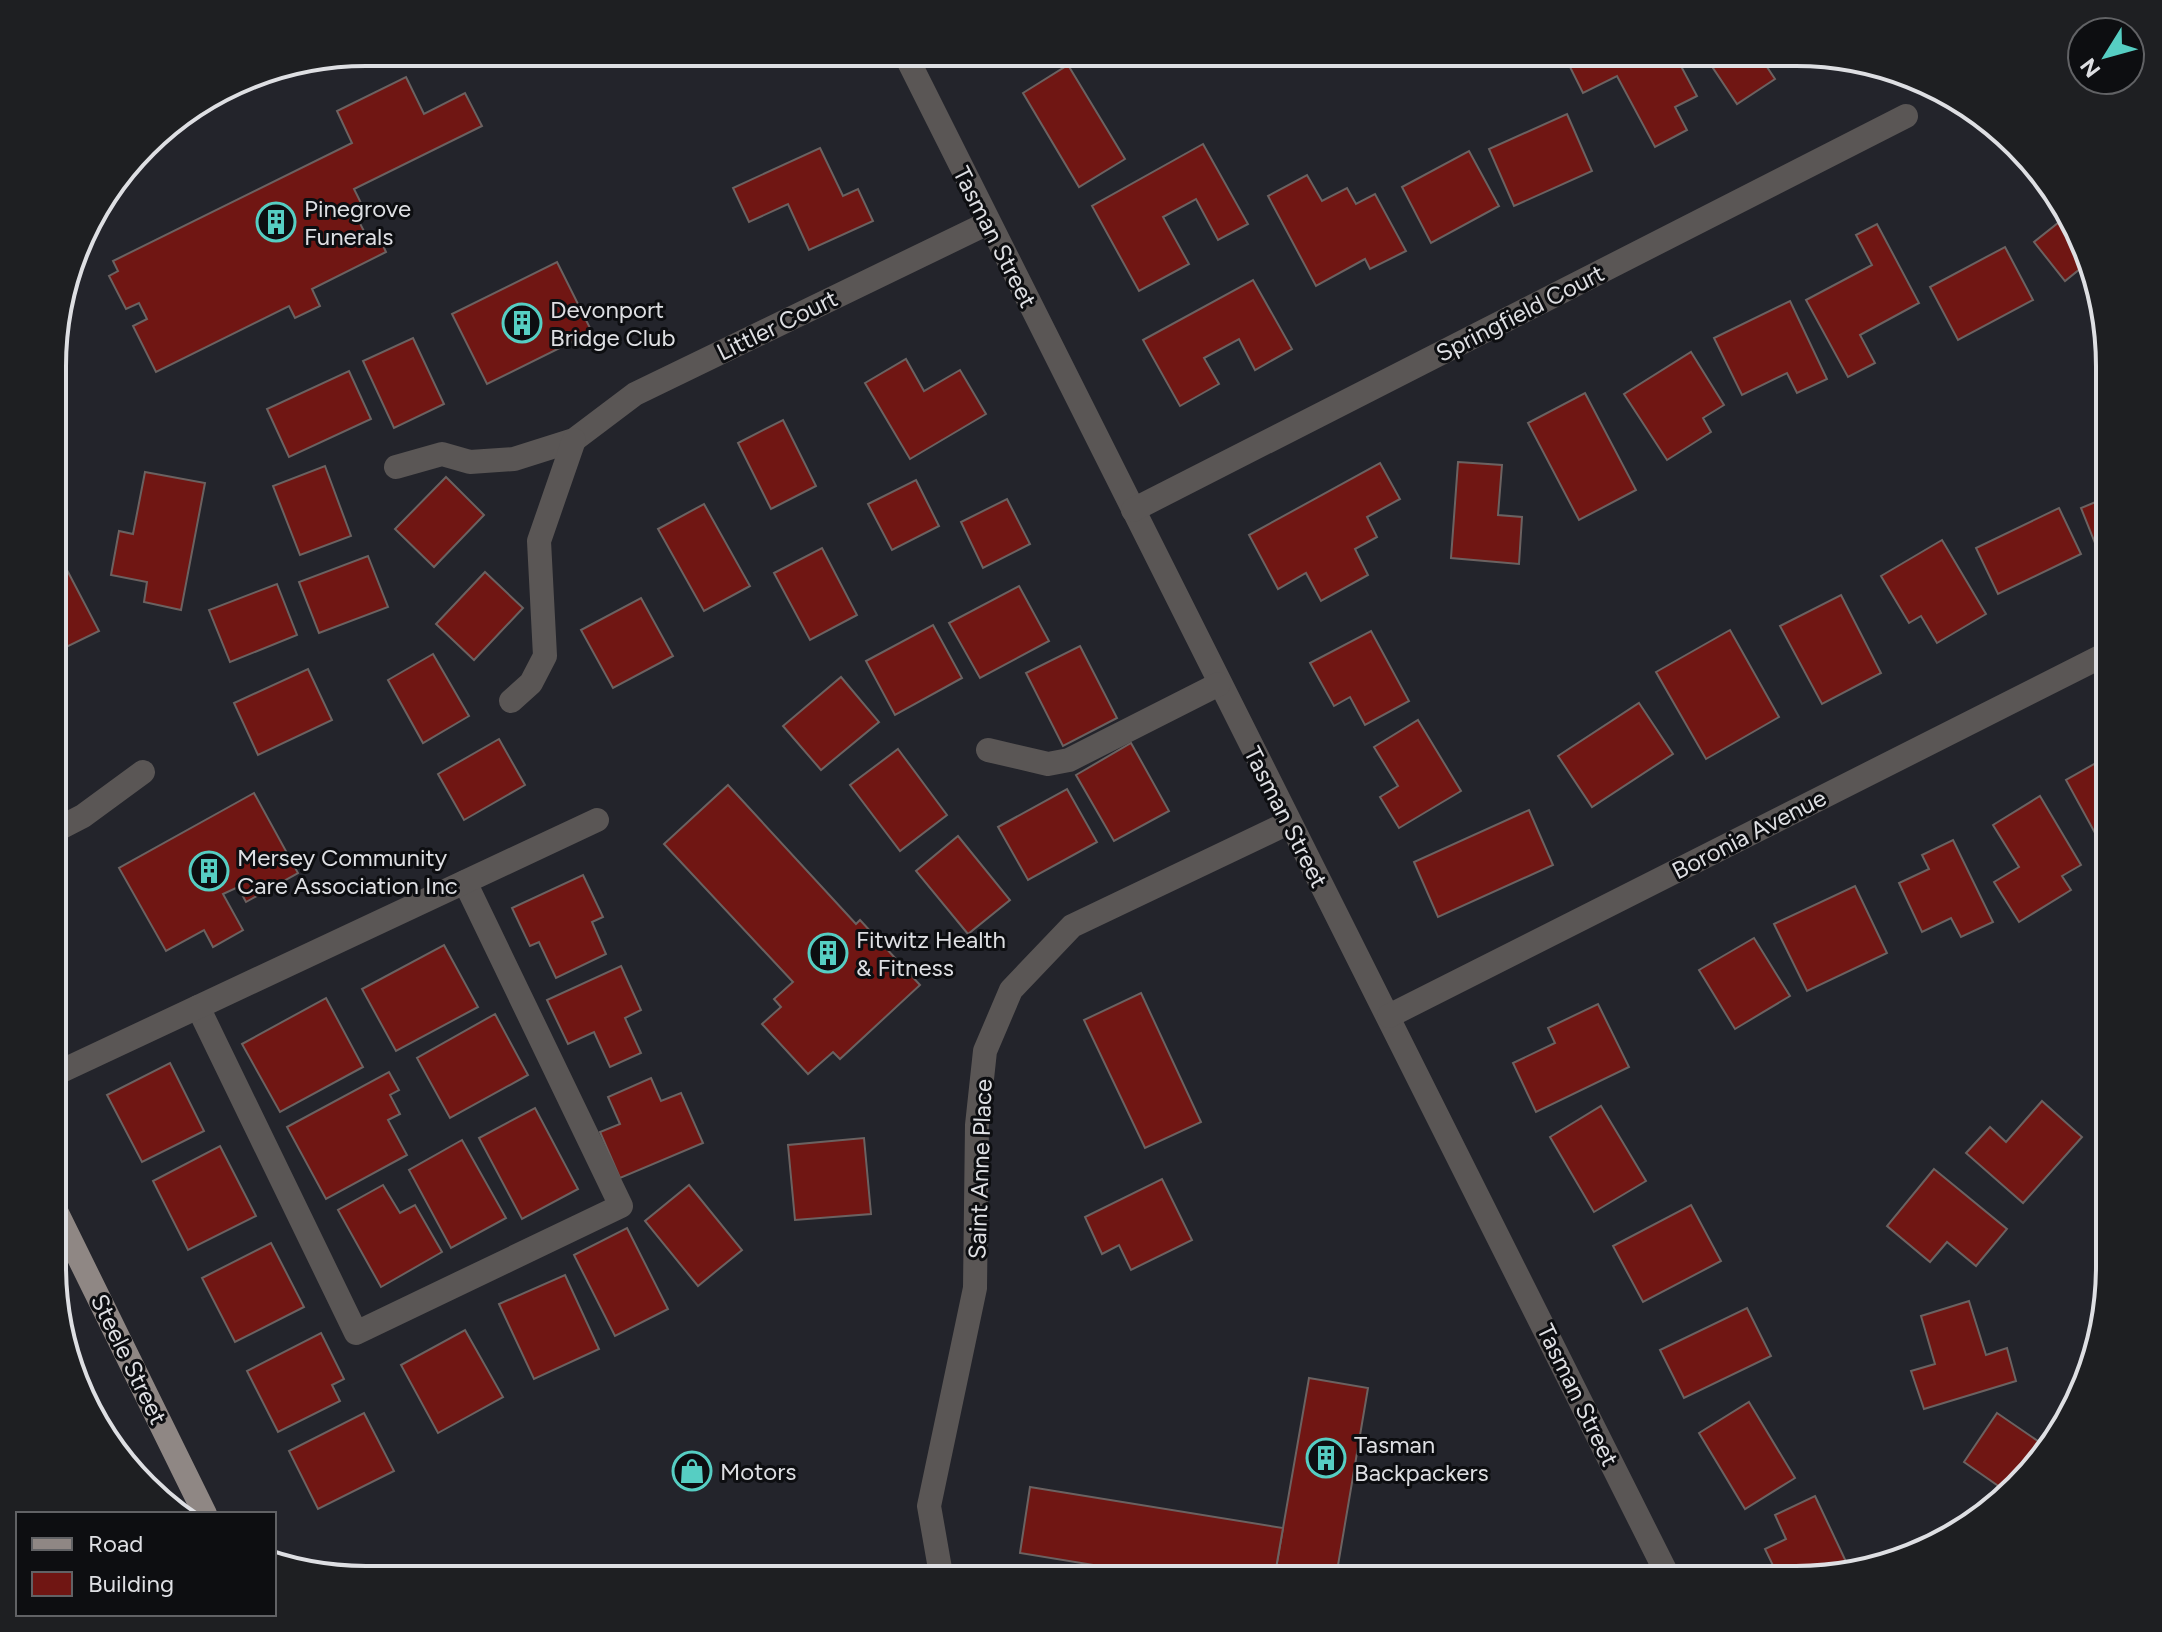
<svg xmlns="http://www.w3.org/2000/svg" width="2162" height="1632" font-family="Figtree,sans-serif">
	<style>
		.building { fill: #701613; stroke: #6b6261; stroke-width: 2 }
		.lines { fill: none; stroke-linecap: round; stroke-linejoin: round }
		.minor { stroke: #5a5655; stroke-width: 24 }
		.major { stroke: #8f8784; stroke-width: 24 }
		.labels { text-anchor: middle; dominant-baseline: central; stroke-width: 6; stroke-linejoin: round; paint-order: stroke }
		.poi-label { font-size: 24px; fill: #dedfe3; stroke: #0d0e11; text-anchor: start }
		.street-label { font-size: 24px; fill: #dedfe3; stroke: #0d0e11 }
		.rim { fill: none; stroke: #dedfe3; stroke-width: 4 }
	</style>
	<rect width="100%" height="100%" fill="#23242b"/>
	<g class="building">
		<polygon points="656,52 687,52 662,65"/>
		<polygon points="1593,53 1646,53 1652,63 1674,53 1697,96 1675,107 1687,130 1655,147 1617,76 1583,93 1569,65"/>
		<polygon points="1703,53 1785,53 1786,55 1767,67 1775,79 1737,104"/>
		<polygon points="1068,65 1125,159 1079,187 1023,93"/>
		<polygon points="406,77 424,114 465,93 482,126 354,189 362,205 353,210 368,239 378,234 386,252 312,289 320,306 295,318 289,306 156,372 133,326 147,319 139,303 126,309 109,276 118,271 113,261 352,143 337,111"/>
		<polygon points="1567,114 1592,171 1514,206 1489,149"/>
		<polygon points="1203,144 1248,224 1218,240 1196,199 1163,217 1189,264 1139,291 1092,206"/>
		<polygon points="820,148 843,196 858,189 873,221 809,250 788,204 749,222 733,188"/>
		<polygon points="1469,151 1499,206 1431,243 1402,187"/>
		<polygon points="1307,175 1322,201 1347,188 1356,204 1375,194 1406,251 1370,269 1365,259 1316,286 1268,196"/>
		<polygon points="2068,215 2078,228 2086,264 2065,281 2034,242"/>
		<polygon points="1877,224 1919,303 1860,335 1875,363 1848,377 1806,300 1872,265 1856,235"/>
		<polygon points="2005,247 2033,300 1958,340 1930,287"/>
		<polygon points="557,262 592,332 487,384 452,314"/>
		<polygon points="1253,280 1292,349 1255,370 1239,339 1204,358 1219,384 1180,406 1143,340"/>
		<polygon points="1790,301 1827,379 1797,393 1787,373 1742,395 1714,338"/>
		<polygon points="413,338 444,404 394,428 363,361"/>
		<polygon points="1691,352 1724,405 1703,418 1711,432 1667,460 1624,394"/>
		<polygon points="906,359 924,391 960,370 986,414 910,459 865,383"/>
		<polygon points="349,371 371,419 289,457 267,409"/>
		<polygon points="1585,393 1636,490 1579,520 1528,423"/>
		<polygon points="783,420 816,486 771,509 738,443"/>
		<polygon points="1458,462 1502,465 1498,515 1522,517 1519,564 1451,558"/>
		<polygon points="1380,463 1400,499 1367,517 1377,537 1355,549 1368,575 1321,601 1306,573 1278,589 1249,535"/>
		<polygon points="325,466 351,536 300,555 273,486"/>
		<polygon points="145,472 205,483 181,610 144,602 147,582 111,575 119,531 133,534"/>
		<polygon points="446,477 484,515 434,567 395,529"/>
		<polygon points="916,480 939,526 892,550 868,504"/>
		<polygon points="2110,496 2110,554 2101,558 2081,508"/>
		<polygon points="1007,499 1030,544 983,568 961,522"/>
		<polygon points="704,504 750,586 704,611 658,529"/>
		<polygon points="2059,508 2081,554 1998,594 1976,548"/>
		<polygon points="1942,540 1986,614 1937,643 1921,616 1909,623 1881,576"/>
		<polygon points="822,548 857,615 810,640 774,573"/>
		<polygon points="368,556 388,607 319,633 299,582"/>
		<polygon points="67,570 99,631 54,653 54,577"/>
		<polygon points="485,572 523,608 474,660 436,624"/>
		<polygon points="277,584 297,635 230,662 209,610"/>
		<polygon points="1019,586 1049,641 980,678 949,623"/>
		<polygon points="1841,595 1881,673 1822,704 1780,626"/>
		<polygon points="641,598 673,656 613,688 581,630"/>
		<polygon points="933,625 962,678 895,715 866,661"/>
		<polygon points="1730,630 1779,717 1706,759 1656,672"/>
		<polygon points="1371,631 1409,701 1365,725 1350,697 1334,706 1310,663"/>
		<polygon points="1080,646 1117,718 1063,746 1026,673"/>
		<polygon points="433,654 469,716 423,743 388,680"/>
		<polygon points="308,669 332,720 258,755 234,703"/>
		<polygon points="841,677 879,722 821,770 783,726"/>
		<polygon points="1639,703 1673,754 1592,807 1558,756"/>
		<polygon points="1418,720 1461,791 1399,828 1380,797 1398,786 1374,747"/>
		<polygon points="499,739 525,785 464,820 438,774"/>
		<polygon points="1131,743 1169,811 1114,841 1076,775"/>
		<polygon points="898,749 947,815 900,851 850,785"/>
		<polygon points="2110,755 2110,825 2095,833 2066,780"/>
		<polygon points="728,785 856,924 860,920 920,985 840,1059 833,1052 808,1074 762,1024 781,1007 774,999 793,982 664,844"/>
		<polygon points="1067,789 1097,842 1028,880 998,827"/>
		<polygon points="254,793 298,873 246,902 238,887 223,894 243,930 213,947 204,930 166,951 119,868"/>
		<polygon points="2040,796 2081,865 2062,876 2071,890 2019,922 1994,882 2019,867 1993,825"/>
		<polygon points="1529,810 1553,865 1438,917 1414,862"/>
		<polygon points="958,836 1010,900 968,934 916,871"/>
		<polygon points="1953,840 1993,922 1961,937 1951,918 1922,932 1899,883 1929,869 1922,855"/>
		<polygon points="583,875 603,917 592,922 606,954 556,978 539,942 530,946 512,908"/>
		<polygon points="1855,886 1887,953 1807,991 1774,924"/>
		<polygon points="1754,938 1790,996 1735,1029 1699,970"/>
		<polygon points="444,945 478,1007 396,1051 362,989"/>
		<polygon points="621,966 641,1010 625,1018 641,1053 610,1067 594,1032 568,1044 547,1000"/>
		<polygon points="1141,993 1201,1122 1145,1148 1084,1020"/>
		<polygon points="326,998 363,1067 280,1112 242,1044"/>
		<polygon points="1598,1004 1629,1067 1536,1112 1513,1063 1555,1043 1548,1028"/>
		<polygon points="495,1014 528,1075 450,1118 417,1058"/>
		<polygon points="170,1063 204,1131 142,1162 107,1095"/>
		<polygon points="389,1072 399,1090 390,1095 400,1114 388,1120 407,1155 326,1199 287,1127"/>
		<polygon points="651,1078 661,1101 681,1093 703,1143 620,1178 600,1132 620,1124 608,1097"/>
		<polygon points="2042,1101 2082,1137 2023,1203 1966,1153 1990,1127 2006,1142"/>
		<polygon points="1601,1106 1646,1181 1594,1212 1550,1137"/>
		<polygon points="535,1108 578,1189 522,1219 479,1138"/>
		<polygon points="864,1138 871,1214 795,1220 788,1145"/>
		<polygon points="462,1140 506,1218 451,1248 409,1170"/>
		<polygon points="220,1146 256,1216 188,1250 153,1181"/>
		<polygon points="1934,1169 2007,1229 1976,1266 1947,1242 1930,1262 1887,1226"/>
		<polygon points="1162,1179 1192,1240 1131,1270 1119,1245 1102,1254 1085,1217"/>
		<polygon points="383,1185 400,1213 415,1205 442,1252 381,1287 338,1210"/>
		<polygon points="689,1185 742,1250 698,1286 645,1221"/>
		<polygon points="1691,1205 1721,1261 1643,1302 1613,1246"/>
		<polygon points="627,1228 668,1309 615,1336 574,1255"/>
		<polygon points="271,1243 304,1307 235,1342 202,1278"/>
		<polygon points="565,1275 599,1349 534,1379 499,1304"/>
		<polygon points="1969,1301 1986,1355 2007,1348 2016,1381 1924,1409 1911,1371 1935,1364 1921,1316"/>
		<polygon points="1747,1308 1771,1356 1684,1398 1660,1350"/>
		<polygon points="465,1330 503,1397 438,1433 401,1365"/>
		<polygon points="321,1333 344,1379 332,1385 340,1401 278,1432 247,1371"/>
		<polygon points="1309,1378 1368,1388 1336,1577 1355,1580 1274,1580"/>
		<polygon points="1749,1402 1795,1478 1745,1509 1699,1433"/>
		<polygon points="364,1413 394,1471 318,1509 289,1451"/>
		<polygon points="1997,1413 2048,1448 2032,1473 2007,1492 1964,1462"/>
		<polygon points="1030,1487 1283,1528 1274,1580 1185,1580 1020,1553"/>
		<polygon points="1815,1496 1849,1568 1780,1580 1765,1549 1786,1539 1775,1515"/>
	</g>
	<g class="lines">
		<g class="minor">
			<polyline points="904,52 1670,1580"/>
			<polyline points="396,467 442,454 470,462 514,459 574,440 635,394 988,223"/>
			<polyline points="1133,510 1906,116"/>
			<polyline points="511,701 531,683 545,656 539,541 574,440"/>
			<polyline points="988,750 1048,764 1069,760 1219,684"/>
			<polyline points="54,831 83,816 143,772"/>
			<polyline points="198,1007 356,1333 621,1206 465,882"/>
			<polyline points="1389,1016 2110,652"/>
			<polyline points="53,1075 597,820"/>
			<polyline points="942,1580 929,1506 975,1288 977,1125 985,1051 1011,990 1072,926 1288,823"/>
		</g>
		<polyline class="major" points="53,1205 205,1514"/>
	</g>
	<defs>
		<g id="building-ring" transform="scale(2)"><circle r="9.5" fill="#0d0e11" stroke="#56cec3" stroke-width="1.5"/><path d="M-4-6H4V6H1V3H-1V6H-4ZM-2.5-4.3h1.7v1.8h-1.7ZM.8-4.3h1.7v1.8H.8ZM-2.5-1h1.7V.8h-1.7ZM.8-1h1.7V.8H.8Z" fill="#56cec3"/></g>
		<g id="shop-ring" transform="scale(2)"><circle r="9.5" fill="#0d0e11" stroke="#56cec3" stroke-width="1.5"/><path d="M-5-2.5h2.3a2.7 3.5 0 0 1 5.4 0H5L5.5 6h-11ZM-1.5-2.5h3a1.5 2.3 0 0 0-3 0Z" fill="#56cec3"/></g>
	</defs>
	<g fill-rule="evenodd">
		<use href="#building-ring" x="276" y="222"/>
		<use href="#building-ring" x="522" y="323"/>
		<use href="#building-ring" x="209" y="871"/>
		<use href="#building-ring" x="828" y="953"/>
		<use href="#building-ring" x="1326" y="1458"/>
		<use href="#shop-ring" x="692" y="1471"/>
	</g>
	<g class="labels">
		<g class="poi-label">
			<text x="304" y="208">Pinegrove<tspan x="304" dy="28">Funerals</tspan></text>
			<text x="550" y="309">Devonport<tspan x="550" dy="28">Bridge Club</tspan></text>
			<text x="237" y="857">Mersey Community<tspan x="237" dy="28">Care Association Inc</tspan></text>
			<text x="856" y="939">Fitwitz Health<tspan x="856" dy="28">&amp; Fitness</tspan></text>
			<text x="1354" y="1444">Tasman<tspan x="1354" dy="28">Backpackers</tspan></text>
			<text x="720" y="1471">Motors</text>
		</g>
		<g class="street-label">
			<text transform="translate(995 237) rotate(63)">Tasman Street</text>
			<text transform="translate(1520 313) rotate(-27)">Springfield Court</text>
			<text transform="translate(777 325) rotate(-26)">Littler Court</text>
			<text transform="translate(1286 817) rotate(63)">Tasman Street</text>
			<text transform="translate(1749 834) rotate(-27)">Boronia Avenue</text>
			<text transform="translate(980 1169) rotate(-88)">Saint Anne Place</text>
			<text transform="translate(129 1359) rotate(64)">Steele Street</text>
			<text transform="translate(1578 1395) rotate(64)">Tasman Street</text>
		</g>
	</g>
	<path d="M0 0H2162V1632H0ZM366 66H1796A300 300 0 0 1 2096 366V1266A300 300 0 0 1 1796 1566H366A300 300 0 0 1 66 1266V366A300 300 0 0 1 366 66Z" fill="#1e1f22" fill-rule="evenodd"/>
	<path class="rim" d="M366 66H1796A300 300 0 0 1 2096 366V1266A300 300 0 0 1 1796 1566H366A300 300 0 0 1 66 1266V366A300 300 0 0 1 366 66Z"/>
	<rect x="16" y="1512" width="260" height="104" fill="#0d0e11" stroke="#616265" stroke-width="2"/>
	<rect x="32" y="1538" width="40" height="12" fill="#8f8784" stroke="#616265" stroke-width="2"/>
	<text x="88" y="1552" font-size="24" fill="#dedfe3">Road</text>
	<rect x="32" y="1572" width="40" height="24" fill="#701613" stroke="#616265" stroke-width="2"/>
	<text x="88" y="1592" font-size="24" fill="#dedfe3">Building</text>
	<g transform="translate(2106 56) rotate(233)"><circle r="38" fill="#0d0e11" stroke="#616265" stroke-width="2"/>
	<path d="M0-6L14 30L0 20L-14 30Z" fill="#56cec3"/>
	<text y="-12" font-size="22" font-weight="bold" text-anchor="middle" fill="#dedfe3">N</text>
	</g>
</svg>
